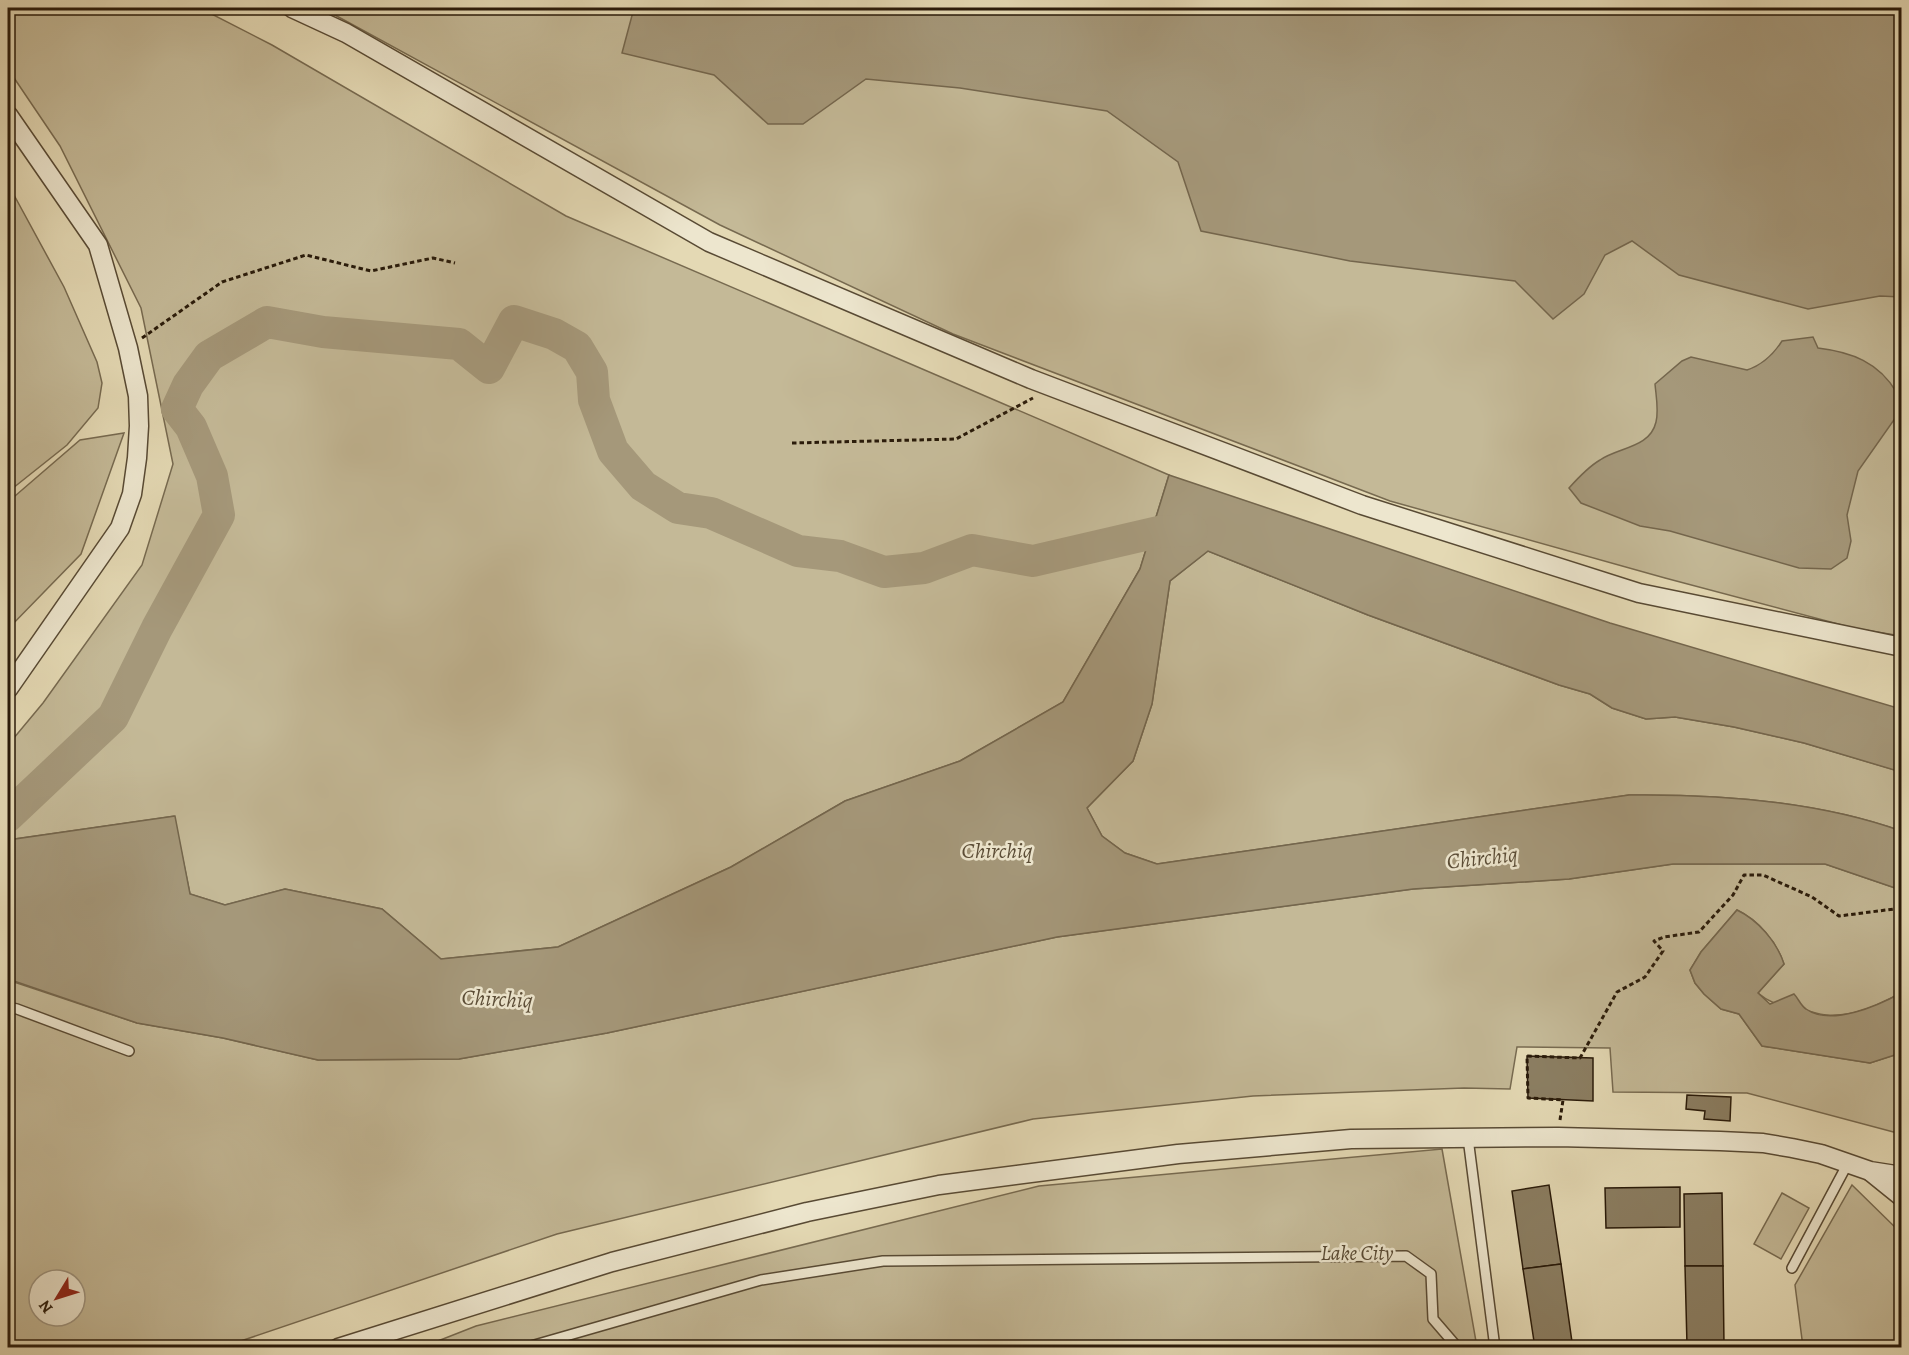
<svg xmlns="http://www.w3.org/2000/svg" width="1909" height="1355" font-family="Alegreya,serif">
	<style>
		.green { fill: #c4b997; stroke: #776a50; stroke-width: 1.5; fill-rule: evenodd }
		.water { fill: #a5987a; stroke: #74664d; stroke-width: 1.5 }
		.lines { fill: none; stroke-linecap: round; stroke-linejoin: round }
		.river { stroke: #a5987a; stroke-width: 32 }
		.building { fill: #8b7e62; stroke: #2a1b0a; stroke-width: 1.5 }
		.service-casing { stroke: #584a34; stroke-width: 12 }
		.minor-casing { stroke: #584a34; stroke-width: 21 }
		.path { stroke: #2a1b0a; stroke-width: 3; stroke-dasharray: 4.5 3; stroke-linecap: butt }
		.service { stroke: #ede6ce; stroke-width: 9 }
		.minor { stroke: #ede6ce; stroke-width: 18 }
		.labels { text-anchor: middle; dominant-baseline: central; stroke-width: 5; stroke-linejoin: round; paint-order: stroke }
		.park-label { font-size: 21px; font-style: italic; fill: #584a34; stroke: #ede6ce }
		.water-label { font-size: 22px; font-style: italic; fill: #5b4d37; stroke: #ede6ce }
	</style>
	<rect width="100%" height="100%" fill="#e4d9b4"/>
	<filter id="stains"><feTurbulence type="fractalNoise" baseFrequency=".00333" numOctaves="4"/><feColorMatrix values="0 0 0 0 .2 0 0 0 0 .09 0 0 0 0 .02 0 0 0 .5 -.17"/></filter>
	<radialGradient id="worn" r=".72"><stop offset=".6" stop-color="#630" stop-opacity="0"/><stop offset="1" stop-color="#630" stop-opacity=".3"/></radialGradient>
	<g class="green">
		<polygon points="8,8 200,8 272,45 566,216 1169,475 1140,569 1063,702 960,761 845,801 731,867 558,947 441,959 382,909 285,889 225,905 190,894 174,816 8,840 8,745 43,703 142,565 173,464 141,308 60,146 8,69"/>
		<polygon points="322,8 1901,8 1901,636 1853,628 1665,578 1390,501 953,334 720,225"/>
		<polygon points="8,184 64,287 97,362 102,383 98,408 67,445 8,492"/>
		<polygon points="124,433 81,554 8,629 8,502 80,440"/>
		<path d="M1208,551L1368,615L1559,685L1590,694L1612,708L1646,719L1675,717L1734,727L1804,743L1902,772L1901,831C1817,801 1718,794 1629,795L1157,864L1125,853L1102,836L1087,808L1133,761L1152,704L1170,581Z"/>
		<path d="M1673,864H1825L1901,890V993C1879,1005 1854,1017 1827,1015C1818,1015 1809,1010 1800,1009C1782,1005 1772,1005 1758,993L1784,964C1777,942 1758,920 1737,910L1701,952L1690,970L1695,983L1704,994L1721,1009L1739,1014L1762,1046L1870,1063L1901,1053V1134L1747,1093L1613,1092L1610,1048L1517,1047L1510,1089L1464,1088L1253,1096L1033,1119L557,1234L223,1347L8,1348V980L137,1023L223,1038L318,1060L459,1059L607,1033L1057,937L1413,889L1569,879ZM39,1280H75V1316H39Z"/>
		<polygon points="1442,1149 1477,1347 420,1348 476,1326 1039,1186"/>
		<polygon points="1852,1185 1901,1233 1901,1347 1803,1347 1795,1285"/>
		<polygon points="1782,1193 1809,1208 1781,1259 1754,1244"/>
	</g>
	<g class="water">
		<polygon points="634,8 1901,8 1901,297 1880,296 1808,309 1679,275 1632,241 1605,255 1584,294 1553,319 1515,281 1350,261 1201,231 1178,162 1107,111 960,88 866,79 803,124 768,124 714,75 622,53"/>
		<path d="M1813,337L1818,348C1851,352 1879,362 1897,393L1896,417L1858,471L1847,515L1851,541L1847,558L1831,569L1799,568L1670,531L1640,526L1581,503L1569,488C1578,478 1588,467 1600,460C1619,447 1650,448 1656,422C1659,410 1656,396 1655,384L1682,361L1691,357L1747,370C1762,365 1773,355 1782,341Z"/>
		<path d="M1169,475L1610,623L1901,709V772L1804,743L1734,727L1675,717L1646,719L1612,708L1590,694L1559,685L1368,615L1208,551L1170,581L1152,704L1133,761L1087,808L1102,836L1125,853L1157,864L1629,795C1718,794 1817,801 1901,831V890L1825,864H1673L1569,879L1413,889L1057,937L607,1033L459,1059L318,1060L223,1038L137,1023L8,979V840L175,816L190,894L225,905L285,889L382,909L441,959L558,947L731,867L845,801L960,761L1063,702L1140,569Z"/>
		<path d="M1737,910C1758,920 1777,942 1784,964L1758,993L1770,1004L1794,994C1798,998 1801,1006 1806,1009C1831,1027 1879,1005 1901,993V1053L1870,1063L1762,1046L1739,1014L1721,1009L1704,994L1695,983L1690,970L1701,952Z"/>
	</g>
	<g class="lines">
		<polyline class="river" points="8,816 113,717 157,628 219,515 212,476 191,427 177,409 188,385 209,356 267,322 323,332 459,344 489,368 514,321 554,334 577,347 592,372 594,400 613,451 643,486 678,508 711,513 798,551 840,556 884,572 924,568 972,550 1033,561 1158,532 1192,530"/>
	</g>
	<g class="building">
		<polygon points="1527,1056 1593,1058 1593,1101 1528,1098"/>
		<polygon points="1687,1095 1731,1097 1730,1121 1704,1119 1705,1111 1686,1109"/>
		<polygon points="1549,1185 1561,1264 1523,1269 1512,1191"/>
		<polygon points="1680,1187 1680,1227 1606,1228 1605,1188"/>
		<polygon points="1722,1193 1723,1266 1685,1266 1684,1194"/>
		<polygon points="1561,1264 1572,1342 1535,1348 1523,1269"/>
		<polygon points="1685,1266 1723,1266 1724,1345 1687,1345"/>
	</g>
	<g class="lines">
		<g class="service-casing">
			<g id="service">
				<polyline points="8,1007 17,1009 129,1051"/>
				<polyline points="1468,1138 1495,1348"/>
				<polyline points="1792,1268 1848,1163"/>
				<polyline points="524,1348 761,1280 883,1261 1406,1256 1431,1274 1433,1319 1458,1348"/>
			</g>
		</g>
		<g class="minor-casing">
			<g id="minor">
				<polyline points="292,8 346,33 709,242 1031,379 1362,505 1639,593 1902,647"/>
				<polyline points="8,115 98,245 128,348 138,396 139,426 137,458 132,494 120,528 8,689"/>
				<polyline points="1871,1172 1902,1197"/>
				<polyline points="338,1348 612,1262 807,1212 939,1185 1178,1154 1351,1139 1558,1137 1720,1141 1763,1143 1792,1148 1821,1154 1870,1171 1902,1176"/>
			</g>
		</g>
		<g class="path">
			<polyline points="142,338 222,282 306,255 371,271 433,258 455,263"/>
			<polyline points="792,443 956,439 1033,398"/>
			<polyline points="1560,1120 1563,1100 1528,1098 1527,1056 1580,1058 1617,992 1645,977 1663,951 1654,941 1664,937 1699,932 1733,895 1744,875 1763,875 1812,897 1839,916 1902,908"/>
		</g>
		<use href="#service" class="service"/>
		<use href="#minor" class="minor"/>
	</g>
	<g class="labels">
		<g class="park-label">
			<text x="1357" y="1253">Lake City</text>
		</g>
		<g class="water-label">
			<text x="997" y="851">Chirchiq</text>
			<text transform="translate(1482 858) rotate(-6)">Chirchiq</text>
			<text transform="translate(497 999) rotate(3)">Chirchiq</text>
		</g>
	</g>
	<rect width="1909" height="1355" fill="none" stroke="#e4d9b4" stroke-width="30"/>
	<rect x="9" y="9" width="1891" height="1337" fill="none" stroke="#2a1b0a" stroke-width="3"/>
	<rect x="15" y="15" width="1879" height="1325" fill="none" stroke="#2a1b0a" stroke-width="1.5"/>
	<g transform="translate(57 1298) rotate(232)"><circle r="28" fill="#ede6ce" stroke="#9f9580" stroke-width="1.5"/>
	<path d="M0-4.5L10 22L0 15L-10 22Z" fill="#8f2418"/>
	<text y="-9" font-size="16" font-weight="bold" text-anchor="middle" fill="#2a1b0a">N</text>
	</g>
	<rect width="100%" height="100%" filter="url(#stains)"/>
	<rect width="100%" height="100%" fill="url(#worn)"/>
</svg>
